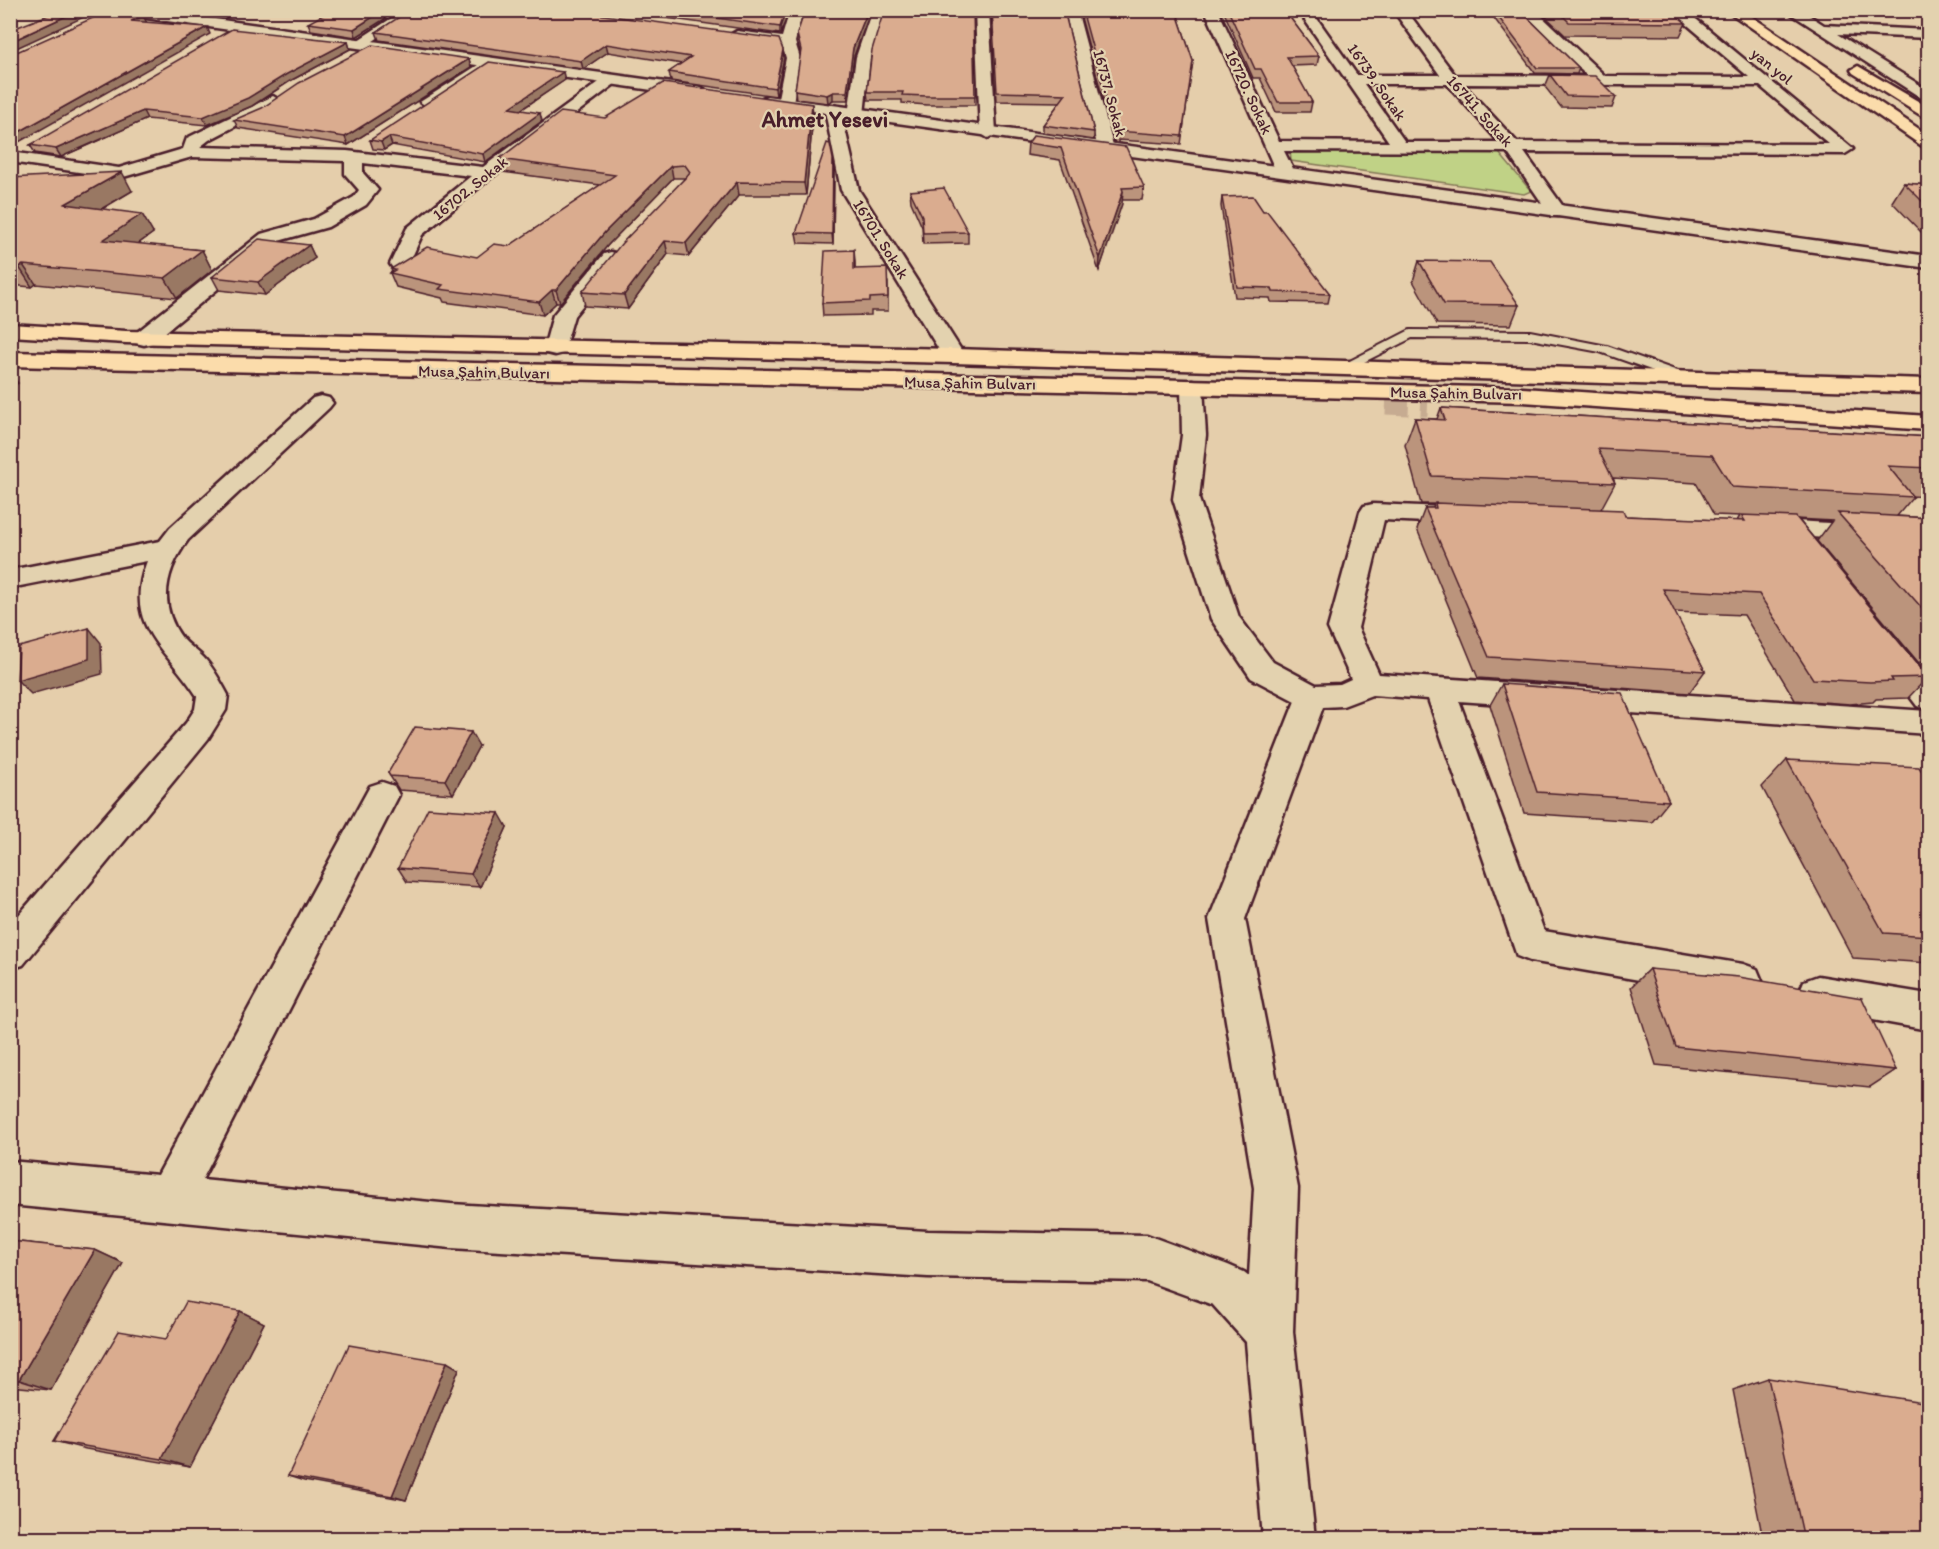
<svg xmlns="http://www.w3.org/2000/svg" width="1939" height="1549" font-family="Itim,sans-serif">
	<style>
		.green { fill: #c0d286; stroke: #857858; stroke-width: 1.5 }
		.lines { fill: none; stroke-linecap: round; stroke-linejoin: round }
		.trunk-tunnel { stroke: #c6ab91; stroke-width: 23; stroke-dasharray: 23 12; stroke-linecap: butt }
		.service-casing { stroke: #4a1f2b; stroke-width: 4 }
		.minor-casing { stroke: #4a1f2b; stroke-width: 5 }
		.tertiary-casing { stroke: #4a1f2b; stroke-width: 5 }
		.secondary-casing { stroke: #4a1f2b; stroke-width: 5 }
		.trunk-casing { stroke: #4a1f2b; stroke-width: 5 }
		.service { fill: #e3d2af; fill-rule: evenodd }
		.minor { fill: #e3d2af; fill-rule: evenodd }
		.tertiary { fill: #e3d2af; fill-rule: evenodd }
		.secondary { fill: #e3d2af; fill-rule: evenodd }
		.trunk { fill: #fbdcab; fill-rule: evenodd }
		.wall { fill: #bb947b; stroke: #4a1f2b; stroke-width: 1.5; fill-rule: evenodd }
		.shaded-wall { fill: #997864; stroke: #4a1f2b; stroke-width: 1.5 }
		.building { fill: #daac8f; stroke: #4a1f2b; stroke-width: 1.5 }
		.labels { text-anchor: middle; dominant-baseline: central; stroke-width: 4.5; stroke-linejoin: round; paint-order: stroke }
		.far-street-label { font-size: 16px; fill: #4a1f2b; stroke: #e3d2af }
		.far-district-label { font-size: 22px; font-weight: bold; fill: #4a1f2b; stroke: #e3d2af }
	</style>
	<rect width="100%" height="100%" fill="#e5ceab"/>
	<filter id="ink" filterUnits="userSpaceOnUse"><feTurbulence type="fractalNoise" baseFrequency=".0167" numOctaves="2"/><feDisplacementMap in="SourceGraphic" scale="12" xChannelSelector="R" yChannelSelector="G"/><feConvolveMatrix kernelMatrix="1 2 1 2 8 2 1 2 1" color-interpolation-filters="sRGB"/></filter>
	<g filter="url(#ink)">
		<polygon class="green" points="1290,150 1499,153 1531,191 1524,194 1291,161"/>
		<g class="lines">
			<polyline class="trunk-tunnel" points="1386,403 1428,405"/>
			<g class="service-casing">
				<polygon id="service" points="1410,330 1530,331 1607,346 1686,374 1688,377 1682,381 1600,352 1530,339 1412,338 1348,370 1344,371 1338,367"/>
			</g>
			<g class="minor-casing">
				<g id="minor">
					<polygon points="404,10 420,10 364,47 359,48 352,44"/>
					<polygon points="793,10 806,10 801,20 795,42 800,58 793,103 785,108 777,103 786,58 782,45 737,39 730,35 737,31 782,37 787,20"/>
					<polygon points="872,10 885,10 870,57 864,115 856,120 848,115 856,57"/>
					<polygon points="975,10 989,10 996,133 988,138 980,133"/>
					<polygon points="1064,10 1077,10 1114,149 1112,153 1106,154 1098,149"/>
					<path d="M1205,10H1218L1279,141L1389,142L1298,10H1311L1357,75H1440L1393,10H1406L1455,75L1587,76L1521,10H1535L1605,76L1749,77L1670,10H1685L1853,149L1845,154L1524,152L1567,212L1565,216H1551L1507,152L1284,151L1292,167L1289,171H1277L1274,167ZM1364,84H1447L1499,142H1405ZM1463,84L1760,86L1829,144L1517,142Z"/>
					<polygon points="1785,10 1801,10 1824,25 1928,30 1928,38 1838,34 1928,90 1928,100 1923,99"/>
					<polygon points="489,58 496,62 494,65 433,105 428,107 420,102"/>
					<polygon points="611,76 618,80 616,83 488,180 422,235 407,268 393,268 390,264 407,228 471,176 363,163 363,173 378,190 366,205 328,227 275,242 152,343 144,345 136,343 133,338 136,333 261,234 314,219 354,197 359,190 345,174 345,161 192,157 120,178 10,162 11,152 119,168 183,149 187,138 273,96 281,101 278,104 209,140 200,147 347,151 483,167 606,77"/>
					<polygon points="611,252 618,254 621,258 574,316 563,353 555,355 547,353 544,348 553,315 604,254"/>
					<polygon points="1192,380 1200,382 1203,387 1206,435 1199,499 1239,617 1273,662 1316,685 1340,684 1351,679 1328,628 1360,512 1364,506 1373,504 1468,508 1477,510 1481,516 1477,522 1468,524 1384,520 1358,628 1379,674 1928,711 1928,734 1459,701 1544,931 1743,964 1757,969 1762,981 1757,993 1743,998 1530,961 1517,956 1428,699 1372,695 1343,706 1323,707 1245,919 1298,1188 1293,1332 1315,1538 1263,1538 1246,1342 1213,1305 1147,1281 928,1277 451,1248 10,1205 10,1161 158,1175 370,786 382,782 394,786 399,795 202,1180 451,1204 928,1231 1147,1235 1228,1265 1244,1272 1249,1276 1254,1188 1209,919 1295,701 1251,678 1211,619 1173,499 1182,435 1181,387 1184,382"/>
					<path d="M321,396L329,398L333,403L329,408L188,540C166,570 157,604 182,638C188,645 196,650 203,657C213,667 221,682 228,695L226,710L208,739L23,965L10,969V925L186,723L195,709L197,696C166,647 122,627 147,561L10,588V570L160,541L170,528L313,398Z"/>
					<polygon points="1763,519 1928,529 1928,545 1754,533 1750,527 1754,521"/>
					<polygon points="1892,643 1903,646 1928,677 1928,709 1917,706 1877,653 1881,646"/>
					<polygon points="1818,976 1928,994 1928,1030 1818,1010 1804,1005 1799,993 1804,981"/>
				</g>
			</g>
			<g class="tertiary-casing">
				<polygon id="tertiary" points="833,106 841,111 859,190 965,356 962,361 954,363 946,361 841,190 825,111"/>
			</g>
			<g class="secondary-casing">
				<g id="secondary">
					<polygon points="112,10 150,10 701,87 709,92 701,97 118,14"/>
					<polygon points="767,96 1928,256 1928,268 762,104 759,101 762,98"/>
				</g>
			</g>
			<g class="trunk-casing">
				<g id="trunk">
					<polygon points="1726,10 1742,10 1928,135 1928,147 1922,146"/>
					<polygon points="1858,66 1928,107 1928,118 1922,116 1853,73 1851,70"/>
					<polygon points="10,324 126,331 954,349 1928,379 1928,393 954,363 126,343 10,336"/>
					<polygon points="10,352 1523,388 1928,416 1928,430 1523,402 10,366"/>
				</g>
			</g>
			<use href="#service" class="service"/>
			<use href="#minor" class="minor"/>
			<use href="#tertiary" class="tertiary"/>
			<use href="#secondary" class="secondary"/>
			<use href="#trunk" class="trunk"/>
		</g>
		<g class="wall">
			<polygon points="399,10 356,37 311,30 308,23"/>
			<polygon points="609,10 790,10 780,34"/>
			<polygon points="805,10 871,10 854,56 848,100 833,100 828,103 796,99 795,90 801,54 797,42 797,34"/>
			<polygon points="973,10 975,105 927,105 902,103 902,100 868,100 867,92"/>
			<polygon points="991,10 1064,10 1094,132 1094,140 1043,133 1043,125 1060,102 996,101"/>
			<polygon points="1079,10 1176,10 1193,61 1181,144 1118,140 1118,143 1115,143"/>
			<polygon points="1223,10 1285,11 1319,56 1317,65 1292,66 1312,102 1310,112 1276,112 1260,78 1253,78"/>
			<polygon points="1488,10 1520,10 1579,68 1577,74 1535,73"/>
			<polygon points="1539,10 1670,10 1686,23 1680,36 1565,35"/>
			<polygon points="376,32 783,50 784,58 776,96 671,81 669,72 682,64 608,52 583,69 379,40"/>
			<polygon points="348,42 350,49 290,81 252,106 207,125 147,119 61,157 35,153 30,145"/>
			<polygon points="469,59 471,67 348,145 238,128 234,120"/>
			<polygon points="1550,75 1616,97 1612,108 1561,107 1545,87"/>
			<polygon points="565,80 521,110 542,121 485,162 392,145 384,150 373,149 370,140"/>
			<polygon points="813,115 806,195 739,195 689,256 668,254 628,309 585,306 582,292 685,178 673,178 608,245 560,303 556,303 543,315 444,302 442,298 396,287 390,273 392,272 391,269 477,257 509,246 600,185 503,172 499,159 605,118"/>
			<polygon points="1034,135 1144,187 1142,200 1122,200 1099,271 1060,160 1027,155 1028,143"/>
			<polygon points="833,159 834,168 833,244 798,243 796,233"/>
			<polygon points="10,178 132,191 102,209 153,233 138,244 202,250 212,270 177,298 36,284 32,287 10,285"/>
			<polygon points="1904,183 1929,185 1929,234 1923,234 1892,202"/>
			<polygon points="910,191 968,232 968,243 923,244 922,227 911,202"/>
			<polygon points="1222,197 1263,211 1330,294 1328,303 1271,302 1270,298 1235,297 1221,206"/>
			<polygon points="309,245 315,258 265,295 219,290 212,277"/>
			<polygon points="854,250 855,269 888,282 888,311 871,311 871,315 823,316 822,303"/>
			<polygon points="1419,261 1519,305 1511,325 1437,324 1413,281"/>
			<path d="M1441,408L1929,437V497L1912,496L1913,497L1897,516L1929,518V663L1918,662L1817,541L1832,521L1798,519L1928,677L1908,698L1876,699L1873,702L1850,704L1795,700L1744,615L1674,612L1705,671L1689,693L1478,678L1417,529L1425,508H1433L1434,504H1421L1405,445L1415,418L1437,419ZM1613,478L1696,483L1714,515L1740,516L1737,521L1625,516L1601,509L1615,483Z"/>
			<polygon points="1502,684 1669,801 1652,822 1524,813 1490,705"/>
			<polygon points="479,746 453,794 399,790 388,773"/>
			<polygon points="1787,760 1929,782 1929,963 1853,958 1762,787"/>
			<polygon points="507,827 480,887 407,882 398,868"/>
			<polygon points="1649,969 1896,1070 1870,1087 1656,1065 1631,987"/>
			<polygon points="10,1241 95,1250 123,1263 51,1390 10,1386"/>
			<polygon points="240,1311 264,1323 190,1467 86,1449 54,1441 166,1339"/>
			<polygon points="459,1369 406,1500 304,1481 288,1476"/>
			<polygon points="1768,1378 1929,1539 1763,1539 1733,1390"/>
		</g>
		<g class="shaded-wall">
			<polygon points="79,10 83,10 86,16 10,51 10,42"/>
			<polygon points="384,10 399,10 356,37 354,29"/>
			<polygon points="786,10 790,10 780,34 780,27"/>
			<polygon points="868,10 871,10 854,56 848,100 847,92 853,48"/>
			<polygon points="143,16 147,23 131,21"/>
			<polygon points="207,27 210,34 10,147 10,137"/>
			<polygon points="348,42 350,49 290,81 252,106 207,125 203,117"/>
			<polygon points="606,44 608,52 583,69 581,61"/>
			<polygon points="783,50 784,58 776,96 775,88"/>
			<polygon points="469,59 471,67 348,145 345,137"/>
			<polygon points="563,72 565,80 511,116 509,108"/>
			<polygon points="833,92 833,100 828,103 827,95"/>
			<polygon points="812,104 813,115 806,195 804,183"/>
			<polygon points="143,111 147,119 61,157 56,149"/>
			<polygon points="540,113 542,121 485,162 483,154"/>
			<polygon points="389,137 392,145 384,150 381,142"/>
			<polygon points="833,159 834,168 833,244 832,234"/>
			<polygon points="671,166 673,178 608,245 560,303 556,290 605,232"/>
			<polygon points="122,172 132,191 77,223 65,204"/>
			<polygon points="737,182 739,195 689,256 686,243"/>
			<polygon points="1123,191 1122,204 1099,271 1100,258"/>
			<polygon points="142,214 153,233 115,260 103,240"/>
			<polygon points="665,241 668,254 628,309 624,295"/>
			<polygon points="309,245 315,258 265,295 258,282"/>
			<polygon points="202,250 212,270 177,298 165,278"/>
			<polygon points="854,250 855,263 855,282 854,269"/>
			<polygon points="23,265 36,284 32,287 19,267"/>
			<polygon points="552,290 556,303 543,315 539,302"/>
			<polygon points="10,372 18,383 10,389"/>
			<polygon points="89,628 101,643 102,674 31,694 17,680"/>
			<polygon points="471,732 479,746 453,794 445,780"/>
			<polygon points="499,813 507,827 480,887 471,874"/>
			<polygon points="95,1250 123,1263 51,1390 19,1380"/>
			<polygon points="240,1311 264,1323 190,1467 162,1459"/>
			<polygon points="447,1362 459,1369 406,1500 392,1496"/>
		</g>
		<g class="building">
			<polygon points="61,10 79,10 10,42 10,30"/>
			<polygon points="332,10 384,10 354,29 308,23"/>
			<polygon points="410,10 567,10 779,39 783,50 775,88 669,72 691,57 606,44 581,61 376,32"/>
			<polygon points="661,10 786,10 780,27"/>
			<polygon points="805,10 868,10 853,48 847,92 833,92 827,95 795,90 801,50 797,34"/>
			<polygon points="884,10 973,10 975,96 927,96 902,95 903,92 867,92 872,50"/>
			<polygon points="992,10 1064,10 1094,132 1043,125 1066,94 997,92"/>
			<polygon points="1082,10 1176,10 1193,61 1182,136 1117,131 1119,135 1116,134"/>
			<polygon points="1228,10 1285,11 1319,56 1287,57 1312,102 1278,102 1261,69 1255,69"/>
			<polygon points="1493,10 1520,10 1579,68 1537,68"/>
			<polygon points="1557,10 1670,10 1686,23 1569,22"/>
			<polygon points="106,12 143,16 131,21 207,27 10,137 10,55"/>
			<polygon points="232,29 348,42 287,74 248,98 203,117 143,111 56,149 30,145"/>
			<polygon points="372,45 469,59 345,137 234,120 262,108 299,83"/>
			<polygon points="489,62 563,72 509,108 540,113 483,154 389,137 381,142 370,140"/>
			<polygon points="1550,75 1595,76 1616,97 1566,96"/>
			<polygon points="663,83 812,104 804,183 737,182 686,243 665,241 624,295 582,292 622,243 686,177 690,172 685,165 671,166 605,232 556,290 552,290 539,302 439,289 443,285 390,273 395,270 391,269 427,247 477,257 494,244 509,246 615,175 499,159 561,112 605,118"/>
			<polygon points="1034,135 1126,147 1144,187 1122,188 1123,191 1100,258 1061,148 1028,143"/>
			<polygon points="827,143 830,144 833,159 832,234 796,233"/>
			<polygon points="122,172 65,204 142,214 103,240 202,250 165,278 23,265 19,267 10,267 10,178"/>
			<polygon points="1904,183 1929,185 1929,208"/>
			<polygon points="944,188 968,232 923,233 922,216 910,191"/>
			<polygon points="1253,196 1263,211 1267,211 1330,294 1273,292 1272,288 1237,287 1222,197"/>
			<polygon points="259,239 309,245 258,282 212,277"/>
			<polygon points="854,250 854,269 887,268 888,297 870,298 870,301 822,303 825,251"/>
			<polygon points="1419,261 1490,262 1519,305 1444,304"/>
			<polygon points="1441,408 1929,437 1929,468 1888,466 1913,497 1732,487 1712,455 1598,449 1615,483 1432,476 1415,418 1445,420"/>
			<polygon points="1435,503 1623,510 1625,516 1745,521 1741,515 1796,517 1928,677 1891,678 1893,681 1870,682 1813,679 1759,594 1663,589 1705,671 1489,657 1425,508 1436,508"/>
			<polygon points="1838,513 1929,518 1929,616"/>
			<polygon points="89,628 89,659 17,680 19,647"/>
			<polygon points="1502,684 1622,693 1669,801 1537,792"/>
			<polygon points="415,727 471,732 445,780 390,776 388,773"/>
			<polygon points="1787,760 1919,767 1929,782 1929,936 1884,933"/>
			<polygon points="428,808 499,813 471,874 398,868"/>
			<polygon points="1649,969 1739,977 1862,998 1896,1070 1676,1047"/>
			<polygon points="10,1241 95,1250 19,1380 10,1379"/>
			<polygon points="186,1302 240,1311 162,1459 54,1441 119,1331 166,1339"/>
			<polygon points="349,1345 447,1362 392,1496 288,1476"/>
			<polygon points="1768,1378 1929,1403 1929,1539 1804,1539"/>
		</g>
	</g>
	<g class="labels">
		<g class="far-street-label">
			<text transform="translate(1772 66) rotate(39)">yan yol</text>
			<text transform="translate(1377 82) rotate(55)">16739. Sokak</text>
			<text transform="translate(1249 92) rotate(65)">16720. Sokak</text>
			<text transform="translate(1110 93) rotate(75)">16737. Sokak</text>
			<text transform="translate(1480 111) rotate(48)">16741. Sokak</text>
			<text transform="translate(470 188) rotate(-39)">16702. Sokak</text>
			<text transform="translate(881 239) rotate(58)">16701. Sokak</text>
			<text transform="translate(484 372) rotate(1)">Musa Şahin Bulvarı</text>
			<text transform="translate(970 383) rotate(1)">Musa Şahin Bulvarı</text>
			<text transform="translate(1456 393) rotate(1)">Musa Şahin Bulvarı</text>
		</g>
		<g class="far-district-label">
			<text x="825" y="119">Ahmet Yesevi</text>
		</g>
	</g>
	<rect width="1939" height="1549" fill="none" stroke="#e3d2af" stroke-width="36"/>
	<rect x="18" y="18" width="1903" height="1513" fill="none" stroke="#4a1f2b" stroke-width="2" filter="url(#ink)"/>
</svg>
